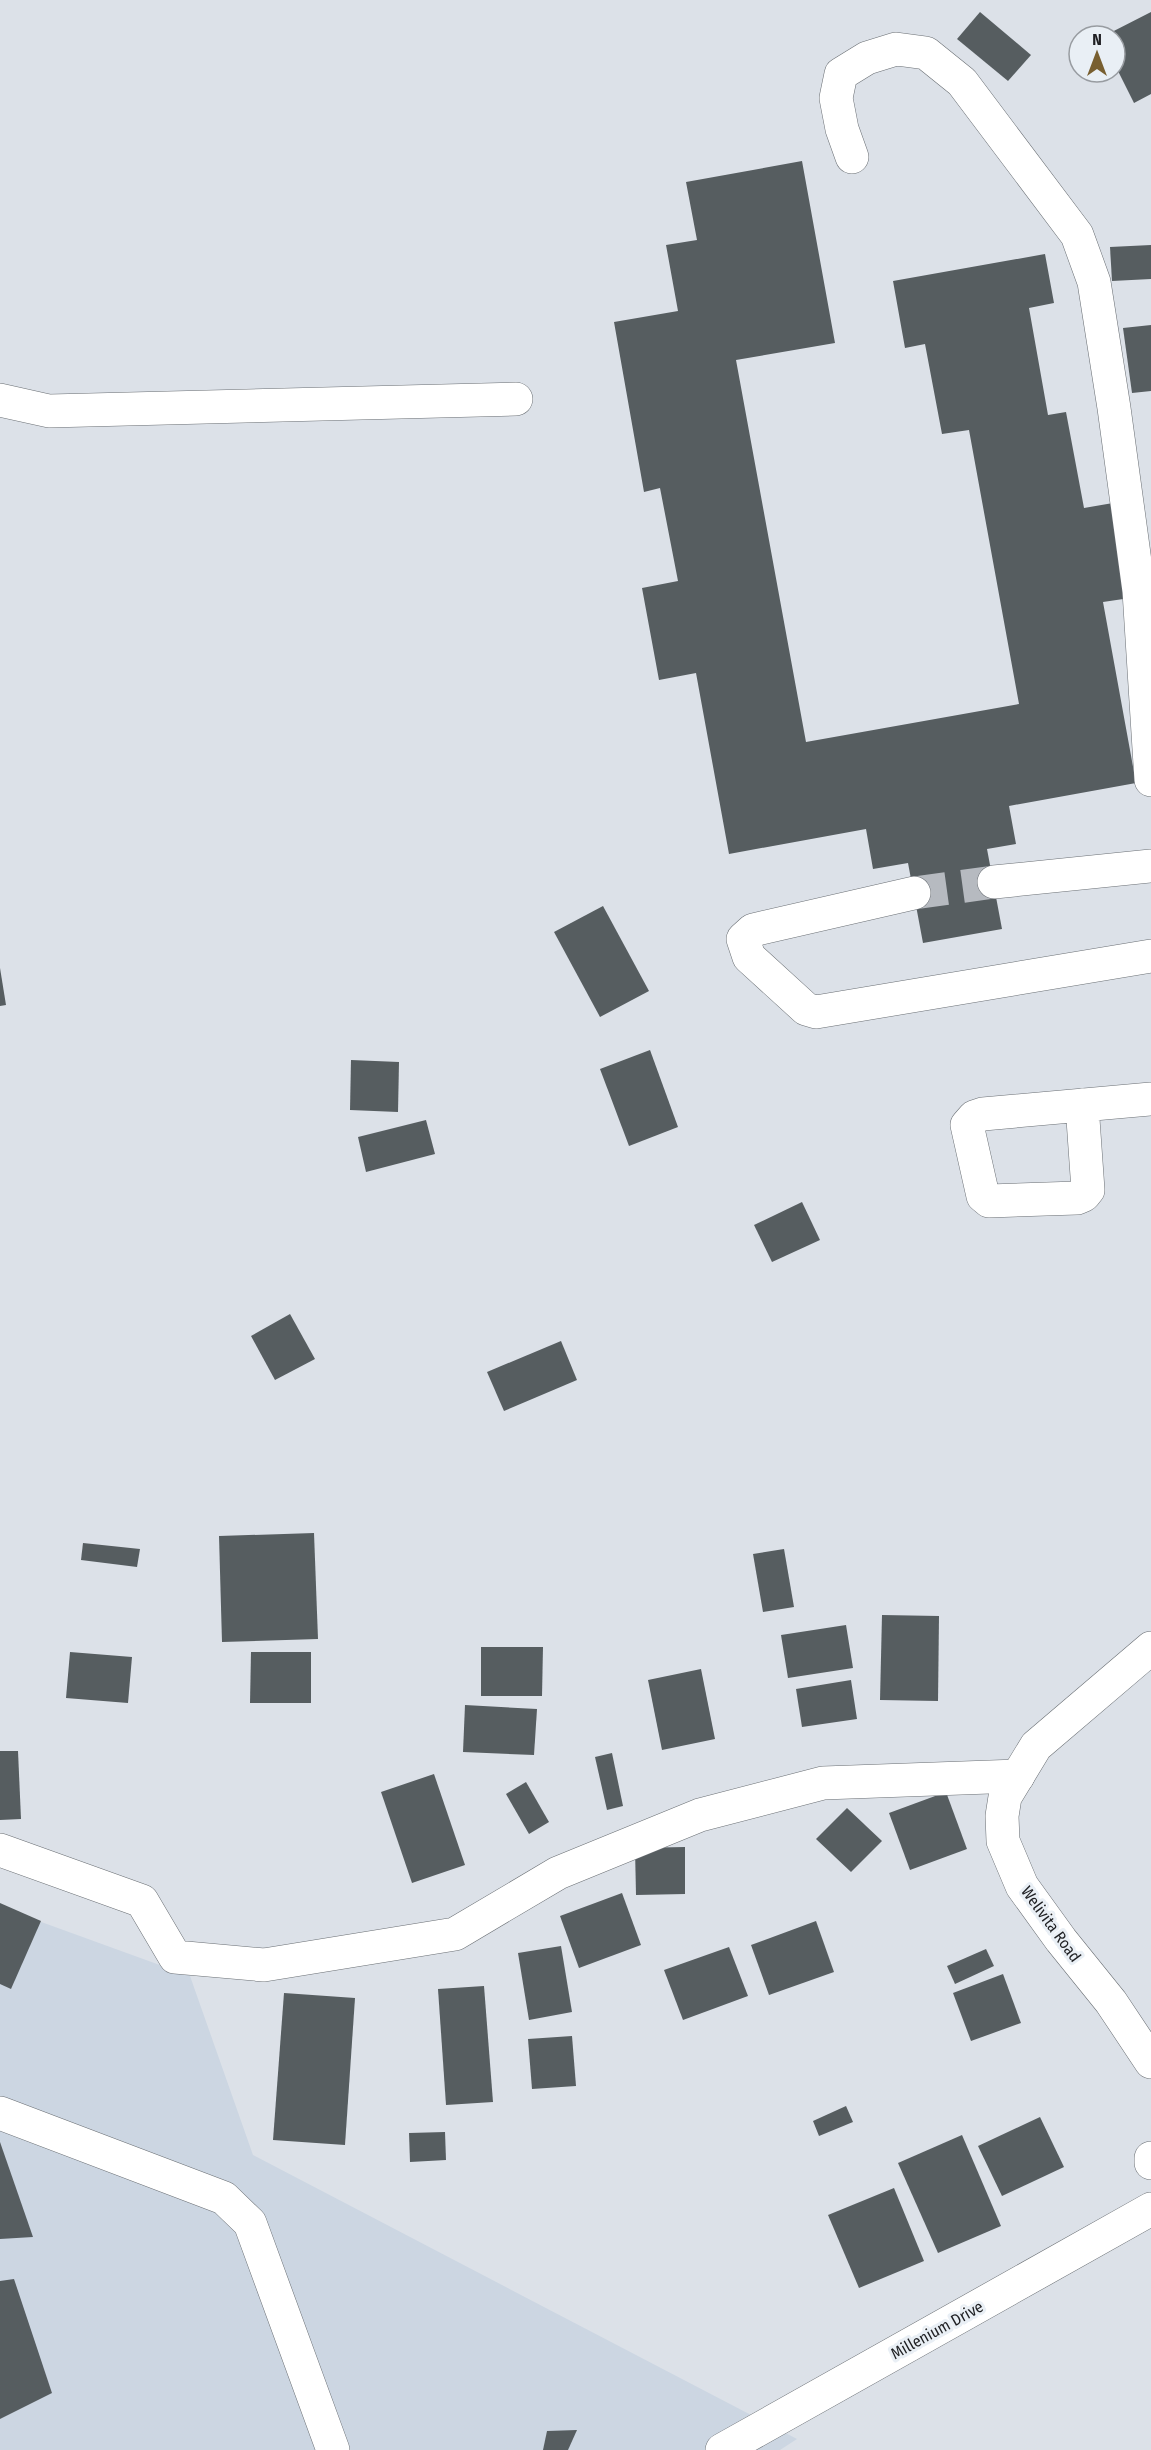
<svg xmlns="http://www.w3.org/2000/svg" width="1151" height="2450" font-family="'Fira Sans Condensed',sans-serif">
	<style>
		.built { fill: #ccd6e2 }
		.building { fill: #565d60 }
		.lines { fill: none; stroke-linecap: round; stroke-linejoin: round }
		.minor-tunnel { stroke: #b6bac0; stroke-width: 33; stroke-dasharray: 33 16; stroke-linecap: butt }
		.minor-casing { stroke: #6a6f74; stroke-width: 34 }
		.minor { stroke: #fff; stroke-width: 33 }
		.labels { text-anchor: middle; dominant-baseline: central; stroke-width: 6; stroke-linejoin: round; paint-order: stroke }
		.street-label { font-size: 16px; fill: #1e1f22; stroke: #e9eff5 }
	</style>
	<rect width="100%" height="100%" fill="#dce1e8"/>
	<polygon class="built" points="0,1907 190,1976 253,2155 797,2439 780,2450 0,2450"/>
	<g class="building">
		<polygon points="980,12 1031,55 1008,81 957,39"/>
		<polygon points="1151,12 1151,94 1134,103 1115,65 1115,36 1104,36"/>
		<polygon points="802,161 835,343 736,360 806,742 1019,704 969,430 942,434 925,344 905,348 893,281 1045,254 1054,303 1029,308 1048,415 1066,412 1084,508 1113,503 1130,598 1103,602 1136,783 1009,806 1016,844 987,849 1002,929 923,943 908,863 873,869 866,829 729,854 696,673 659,680 642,588 678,581 660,488 644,492 614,322 678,311 666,245 697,240 686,182"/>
		<polygon points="1151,245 1151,279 1112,281 1110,247"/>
		<polygon points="1151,325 1151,391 1132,393 1123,328"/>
		<polygon points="603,906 649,991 600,1017 554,932"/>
		<polygon points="0,968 6,1005 0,1006"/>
		<polygon points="650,1050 678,1127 629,1146 600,1069"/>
		<polygon points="351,1060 399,1062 398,1112 350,1110"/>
		<polygon points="426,1120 435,1154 366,1172 358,1137"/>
		<polygon points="802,1202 820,1240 772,1262 754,1225"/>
		<polygon points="290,1314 315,1359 275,1380 251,1336"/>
		<polygon points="561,1341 577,1380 504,1411 487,1372"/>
		<polygon points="314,1533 318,1639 222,1642 219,1536"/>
		<polygon points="83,1543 140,1549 137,1567 81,1560"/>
		<polygon points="784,1549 794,1607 763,1612 753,1554"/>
		<polygon points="882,1615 939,1616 938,1701 880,1700"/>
		<polygon points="846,1625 853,1668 788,1678 781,1635"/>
		<polygon points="481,1647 543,1647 542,1696 481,1696"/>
		<polygon points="70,1652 132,1657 128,1703 66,1698"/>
		<polygon points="251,1652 311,1652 311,1703 250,1703"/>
		<polygon points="701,1669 715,1739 662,1750 648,1680"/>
		<polygon points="851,1680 857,1719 802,1727 796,1689"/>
		<polygon points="465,1705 537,1709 534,1755 463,1752"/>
		<polygon points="0,1751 18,1751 21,1819 0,1820"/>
		<polygon points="612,1753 623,1806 607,1810 595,1757"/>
		<polygon points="434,1774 465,1865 412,1883 381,1792"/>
		<polygon points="526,1782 549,1822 529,1834 506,1794"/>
		<polygon points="946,1792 967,1849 910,1870 889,1813"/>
		<polygon points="847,1808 882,1841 851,1872 816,1839"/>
		<polygon points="685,1847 685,1894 636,1895 635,1848"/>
		<polygon points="622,1893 641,1945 579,1968 560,1916"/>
		<polygon points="0,1903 41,1921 11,1989 0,1984"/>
		<polygon points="816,1921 834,1972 769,1995 751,1945"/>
		<polygon points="561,1946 572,2012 529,2020 518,1953"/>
		<polygon points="729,1947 748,1996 683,2020 664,1970"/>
		<polygon points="986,1949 994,1966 955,1984 947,1966"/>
		<polygon points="1003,1974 1021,2023 971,2041 953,1993"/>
		<polygon points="484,1986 493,2102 446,2105 438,1989"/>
		<polygon points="284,1993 355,1998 345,2145 273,2140"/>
		<polygon points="572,2036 576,2086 532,2089 528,2039"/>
		<polygon points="846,2106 853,2122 819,2136 813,2121"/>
		<polygon points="1040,2117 1064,2167 1002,2196 978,2146"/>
		<polygon points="445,2132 446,2160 410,2162 409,2133"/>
		<polygon points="962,2135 1001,2226 938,2253 898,2163"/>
		<polygon points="0,2142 33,2237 0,2239"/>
		<polygon points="894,2188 924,2261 859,2288 828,2215"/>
		<polygon points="14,2279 52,2393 0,2419 0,2281"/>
		<polygon points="577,2430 568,2450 543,2450 547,2431"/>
	</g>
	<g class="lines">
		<polyline class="minor-tunnel" points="914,893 994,882"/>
		<g class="minor-casing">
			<g id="minor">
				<polyline points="852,157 842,129 836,98 841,74 867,58 896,49 926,53 962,82 1077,235 1094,282 1114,408 1139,591 1151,780"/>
				<polyline points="0,400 49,411 516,399"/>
				<polyline points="994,882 1151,866"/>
				<polyline points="914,893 753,930 743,939 749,957 806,1009 816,1012 1151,956"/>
				<polyline points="1082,1105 1088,1190 1084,1195 1077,1198 989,1201 983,1196 967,1125 974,1117 983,1114 1151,1099"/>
				<polyline points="1151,1648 1036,1746 1005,1797 1002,1816 1003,1841 1022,1886 1061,1940 1111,2002 1151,2062"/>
				<polyline points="0,1850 142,1901 175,1957 264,1965 455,1934 558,1873 700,1815 823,1783 1018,1776"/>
				<polyline points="0,2113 224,2198 250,2223 333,2450"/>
				<polyline points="1151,2158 1151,2163"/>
				<polyline points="722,2450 1151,2209"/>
			</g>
		</g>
		<use href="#minor" class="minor"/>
	</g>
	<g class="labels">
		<g class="street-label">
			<text transform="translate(1051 1924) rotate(54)">Welivita Road</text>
			<text transform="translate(937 2330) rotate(-29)">Millenium Drive</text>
		</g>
	</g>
	<g transform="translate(1097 54)"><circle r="28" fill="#e9eff5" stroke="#989ca1" stroke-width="1.5"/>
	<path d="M0-4.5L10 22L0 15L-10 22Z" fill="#785f30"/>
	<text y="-9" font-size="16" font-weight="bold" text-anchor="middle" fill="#1e1f22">N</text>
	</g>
</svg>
